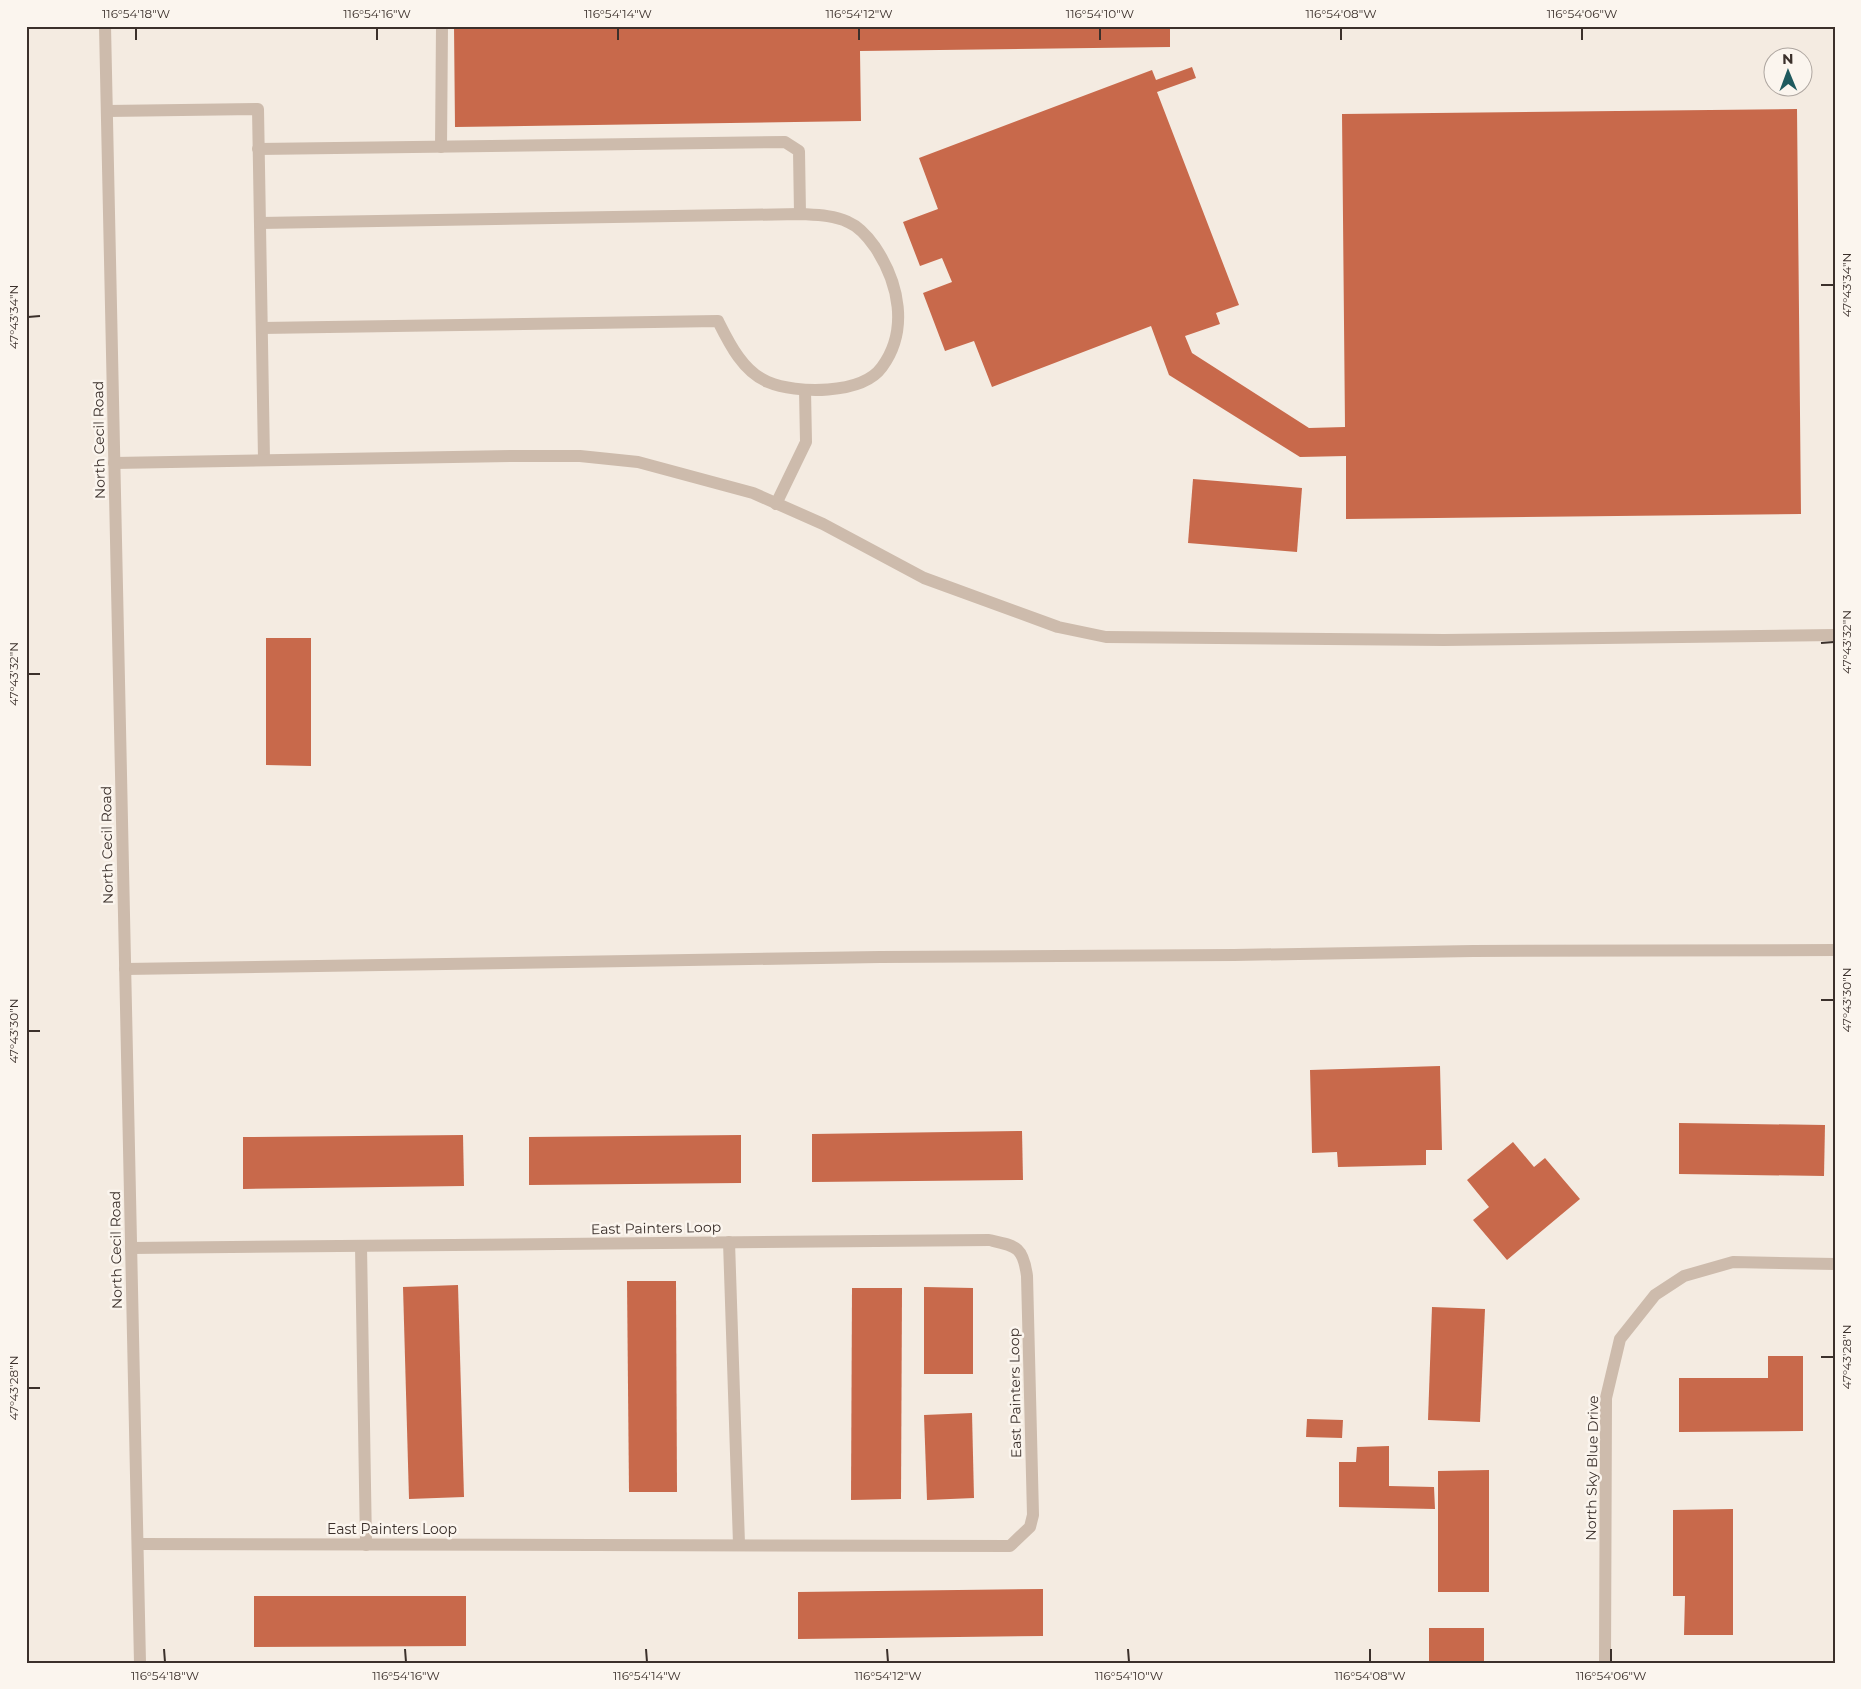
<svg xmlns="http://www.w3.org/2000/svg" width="1861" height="1689" font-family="Montserrat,sans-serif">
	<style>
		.building { fill: #c8694b }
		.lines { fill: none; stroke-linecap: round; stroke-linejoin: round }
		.service { stroke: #cdbbac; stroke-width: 12 }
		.minor { stroke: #cdbbac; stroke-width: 12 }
		.tertiary { stroke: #cdbbac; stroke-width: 12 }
		.ticks { fill: none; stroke: #3b302b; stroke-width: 2 }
		.labels { text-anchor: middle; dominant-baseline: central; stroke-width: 5; stroke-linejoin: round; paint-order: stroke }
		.street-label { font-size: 14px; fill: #3b302b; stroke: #fbf5ee }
		.neatline { fill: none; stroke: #3b302b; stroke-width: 2 }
		.ticks-label { font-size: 12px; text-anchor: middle; fill: #3b302b }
	</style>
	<rect width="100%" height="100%" fill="#f4ebe1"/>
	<g class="building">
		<polygon points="454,26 1170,26 1170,47 860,51 861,121 455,127"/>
		<polygon points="1192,67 1196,78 1157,92 1239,305 1216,313 1220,324 1185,336 1192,353 1309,428 1345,427 1342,114 1797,109 1801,514 1346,519 1346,456 1300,457 1169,375 1151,326 992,387 974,341 945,351 923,293 952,282 942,258 920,266 903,222 938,209 919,158 1152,70 1156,80"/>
		<polygon points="1193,479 1302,488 1297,552 1188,543"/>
		<polygon points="266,638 311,638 311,766 266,765"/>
		<polygon points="1440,1066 1442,1150 1426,1150 1426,1165 1338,1167 1337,1152 1312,1153 1310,1070"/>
		<polygon points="1679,1123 1825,1125 1824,1176 1679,1174"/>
		<polygon points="1022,1131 1023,1180 812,1182 812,1134"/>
		<polygon points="463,1135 464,1186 243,1189 243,1137"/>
		<polygon points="741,1135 741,1183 529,1185 529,1137"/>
		<polygon points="1513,1142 1534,1167 1545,1158 1580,1199 1507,1260 1473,1220 1489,1207 1467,1180"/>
		<polygon points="627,1281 676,1281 677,1492 629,1492"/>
		<polygon points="458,1285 464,1497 409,1499 403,1287"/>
		<polygon points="924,1287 973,1288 973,1374 924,1374"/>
		<polygon points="852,1288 902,1288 901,1499 851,1500"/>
		<polygon points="1432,1307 1485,1309 1480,1422 1428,1420"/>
		<polygon points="1768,1356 1803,1356 1803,1431 1679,1432 1679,1378 1768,1378"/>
		<polygon points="972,1413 974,1498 927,1500 924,1415"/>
		<polygon points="1307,1419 1343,1420 1342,1438 1306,1437"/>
		<polygon points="1389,1446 1389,1486 1434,1487 1435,1509 1339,1507 1339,1462 1356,1462 1357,1447"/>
		<polygon points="1489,1470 1489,1592 1438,1592 1438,1471"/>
		<polygon points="1733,1509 1733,1635 1684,1635 1685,1596 1673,1596 1673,1510"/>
		<polygon points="1043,1589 1043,1636 798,1639 798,1592"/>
		<polygon points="254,1596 466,1596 466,1646 254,1647"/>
		<rect x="1429" y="1628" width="55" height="35"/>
	</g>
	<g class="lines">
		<g class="service">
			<polyline points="107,111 258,109 264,459"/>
			<polyline points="441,147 442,26"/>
			<polyline points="258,149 785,142 799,151 800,214"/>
			<path d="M260,223L800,214C816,215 833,215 848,222C860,227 868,237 875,247C899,283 909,330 882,367C862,395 796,394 768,382C743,372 729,343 718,321L262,328"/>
			<polyline points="114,463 511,456 580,456 638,462 753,493 823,524 924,578 1058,627 1106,637 1444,640 1835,635"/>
			<polyline points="776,504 806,442 805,390"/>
			<polyline points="125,969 880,957 1234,955 1473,951 1835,950"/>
			<polyline points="729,1242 739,1544"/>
			<polyline points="361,1246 366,1545"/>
			<path d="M131,1248L989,1240C1016,1246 1023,1246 1027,1276L1033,1515L1030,1527L1010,1546L138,1544"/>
		</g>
		<polyline class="minor" points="1605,1663 1606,1398 1620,1339 1655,1295 1684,1276 1733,1262 1835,1264"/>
		<polyline class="tertiary" points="105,26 140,1663"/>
	</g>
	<path class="ticks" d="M136,28V40M377,28V40M618,28V40M859,28V40M1100,28V40M1341,28V40M1582,28V40M1821,285H1834M28,317L40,316M1821,643L1834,642M28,674H40M1821,1000H1834M28,1031H40M1821,1357H1834M28,1388H40M164,1649L165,1662M405,1649L406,1662M646,1649L647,1662M887,1649L888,1662M1128,1649L1129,1662M1370,1649V1662M1611,1649V1662"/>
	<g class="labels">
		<g class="street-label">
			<text transform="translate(99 440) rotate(-91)">North Cecil Road</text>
			<text transform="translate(107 845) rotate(-91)">North Cecil Road</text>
			<text transform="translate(656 1228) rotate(-1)">East Painters Loop</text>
			<text transform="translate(116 1250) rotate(-91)">North Cecil Road</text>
			<text transform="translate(1015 1393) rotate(-91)">East Painters Loop</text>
			<text transform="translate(1592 1468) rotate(-89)">North Sky Blue Drive</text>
			<text x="392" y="1529">East Painters Loop</text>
		</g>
	</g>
	<rect width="1861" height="1689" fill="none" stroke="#fbf5ee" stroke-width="55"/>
	<g transform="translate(1788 72) rotate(359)"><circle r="24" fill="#fbf5ee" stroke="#aea6a0"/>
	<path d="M0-4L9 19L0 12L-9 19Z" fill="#1f5a5e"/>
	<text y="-8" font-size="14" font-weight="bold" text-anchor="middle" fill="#3b302b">N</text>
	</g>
	<rect x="28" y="28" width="1806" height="1634" class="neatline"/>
	<g class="ticks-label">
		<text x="136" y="18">116°54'18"W</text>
		<text x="377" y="18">116°54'16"W</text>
		<text x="618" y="18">116°54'14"W</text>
		<text x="859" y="18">116°54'12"W</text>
		<text x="1100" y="18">116°54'10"W</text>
		<text x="1341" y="18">116°54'08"W</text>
		<text x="1582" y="18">116°54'06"W</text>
		<text transform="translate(1847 285) rotate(-90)" y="4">47°43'34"N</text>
		<text transform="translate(14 317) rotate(-90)" y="4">47°43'34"N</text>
		<text transform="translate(1847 642) rotate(-90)" y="4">47°43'32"N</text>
		<text transform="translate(14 674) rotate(-90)" y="4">47°43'32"N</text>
		<text transform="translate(1847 1000) rotate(-90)" y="4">47°43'30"N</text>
		<text transform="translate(14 1031) rotate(-90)" y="4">47°43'30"N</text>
		<text transform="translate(1847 1357) rotate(-90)" y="4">47°43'28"N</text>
		<text transform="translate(14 1388) rotate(-90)" y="4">47°43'28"N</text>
		<text x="165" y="1680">116°54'18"W</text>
		<text x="406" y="1680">116°54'16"W</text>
		<text x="647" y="1680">116°54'14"W</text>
		<text x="888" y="1680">116°54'12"W</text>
		<text x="1129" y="1680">116°54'10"W</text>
		<text x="1370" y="1680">116°54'08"W</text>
		<text x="1611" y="1680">116°54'06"W</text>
	</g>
</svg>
